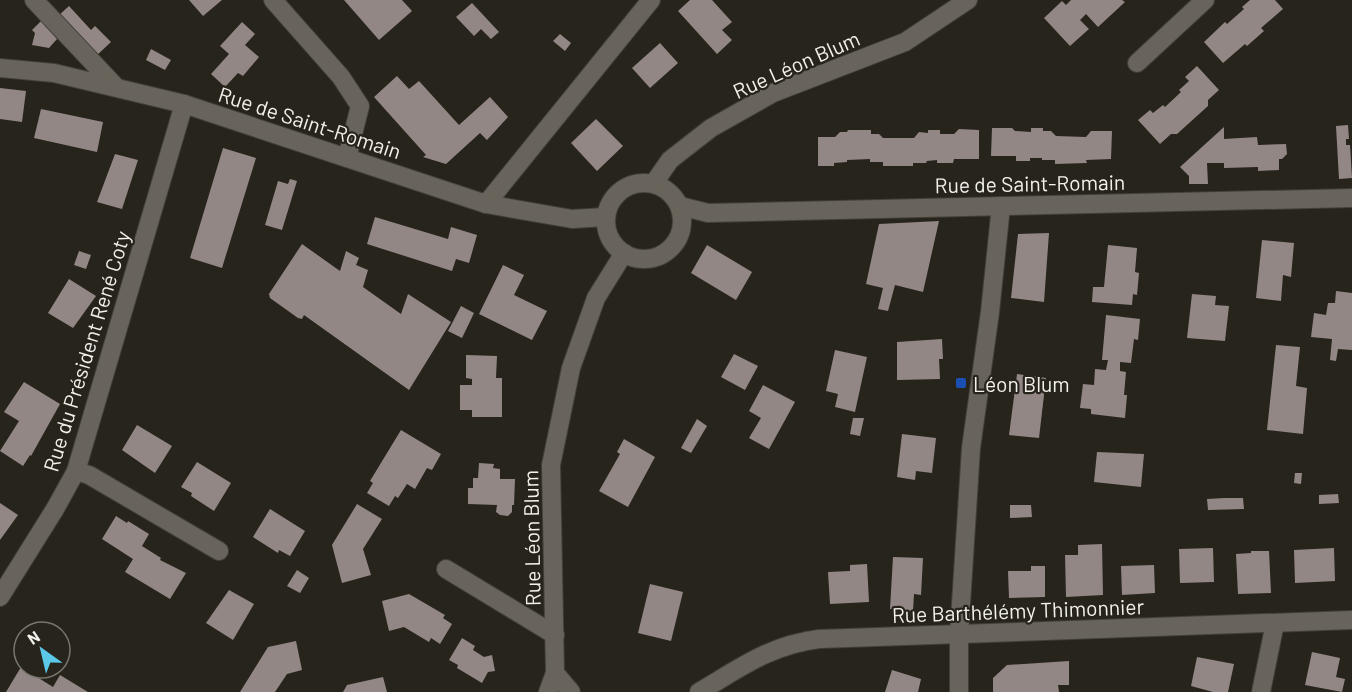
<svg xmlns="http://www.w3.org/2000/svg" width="1352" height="692" font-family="Barlow,sans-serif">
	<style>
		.building { fill: #938785 }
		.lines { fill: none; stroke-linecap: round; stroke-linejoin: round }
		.street-casing { stroke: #424039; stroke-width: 20 }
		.secondary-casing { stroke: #424039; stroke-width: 20 }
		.street { stroke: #68645b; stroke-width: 18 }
		.secondary { stroke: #68645b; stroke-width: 18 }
		.transit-dot { fill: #1a4fb4; stroke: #27241c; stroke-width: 2 }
		.labels { text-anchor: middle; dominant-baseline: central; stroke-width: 4.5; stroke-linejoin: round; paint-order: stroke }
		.street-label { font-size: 21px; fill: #f3f1ec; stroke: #27241c }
		.poi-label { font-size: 21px; fill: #f3f1ec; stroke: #27241c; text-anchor: start }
	</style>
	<rect width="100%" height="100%" fill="#27241c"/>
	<g class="building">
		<polygon points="189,0 222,0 203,16"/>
		<polygon points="344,0 402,0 412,11 379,40"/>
		<polygon points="690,0 712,0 732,22 722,30 732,40 717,54 678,11"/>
		<polygon points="1071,0 1122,0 1125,2 1098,27 1086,14 1080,20 1089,29 1070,46 1044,18 1062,1 1066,5"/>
		<polygon points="1250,0 1275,0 1283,9 1261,28 1264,31 1247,46 1245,44 1223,63 1204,42 1225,22 1227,24 1244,9 1242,7"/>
		<polygon points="472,3 499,32 491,39 481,29 474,36 456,17"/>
		<polygon points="69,6 91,30 95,26 111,42 95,57 57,17"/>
		<polygon points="41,21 57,39 49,48 32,45 35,33 32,30"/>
		<polygon points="242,22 255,34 245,45 259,57 243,76 238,73 225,87 211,74 229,54 220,46"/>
		<polygon points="560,34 571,43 565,51 553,41"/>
		<polygon points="660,43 678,63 650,88 632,68"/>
		<polygon points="151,49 171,60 165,70 146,60"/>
		<polygon points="1197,66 1219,90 1208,100 1208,106 1177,134 1171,134 1160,144 1138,120 1150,110 1153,113 1163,105 1165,107 1181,92 1179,90 1189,81 1185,77"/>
		<polygon points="397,76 409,89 419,81 459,125 490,97 508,117 487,140 480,133 446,164 423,157 426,155 374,97"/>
		<polygon points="0,88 26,91 22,122 0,119"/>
		<polygon points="41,109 103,122 97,152 34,138"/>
		<polygon points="596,119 623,146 597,171 571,143"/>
		<polygon points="1348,125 1349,139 1346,139 1346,145 1350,145 1352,178 1339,179 1336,126"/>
		<polygon points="1224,127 1224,139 1257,137 1258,145 1286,144 1287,154 1282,159 1279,159 1279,170 1258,171 1258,167 1224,168 1224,163 1207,163 1208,184 1189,184 1189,176 1180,167"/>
		<polygon points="992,128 1012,128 1015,131 1031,132 1031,128 1043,128 1043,131 1051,131 1056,136 1086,137 1091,131 1112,131 1111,159 1086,160 1087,163 1055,164 1055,160 1042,160 1042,158 1030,158 1030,161 1016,161 1016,156 991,156"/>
		<polygon points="959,129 979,130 979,159 954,159 953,163 937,163 937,160 927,161 926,163 913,163 913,166 883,166 883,162 870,162 870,159 847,160 847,162 834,163 834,166 818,166 818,137 835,137 840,132 847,132 848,130 871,130 871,134 879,134 883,138 914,138 919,132 928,133 928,130 940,130 940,134 954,134"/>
		<polygon points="223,148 256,158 222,268 190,258"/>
		<polygon points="115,154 138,160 122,209 97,202"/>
		<polygon points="290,179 297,181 282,230 265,225 278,181 288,184"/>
		<polygon points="375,217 448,239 451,227 477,235 469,263 456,259 452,271 367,244"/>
		<polygon points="939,221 923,292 895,285 888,311 878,309 883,288 866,284 879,224"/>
		<polygon points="1049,233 1044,302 1011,298 1018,234"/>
		<polygon points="1262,240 1294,243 1291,277 1283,275 1281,301 1256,298"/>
		<polygon points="302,244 340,271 346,251 359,258 356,265 368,270 363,287 401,314 408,294 451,322 409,390 304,315 302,319 298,318 270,298 269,294"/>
		<polygon points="707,245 752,272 736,300 691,273"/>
		<polygon points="1108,245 1137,248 1135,272 1139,273 1137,295 1133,294 1132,305 1092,302 1093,287 1104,287"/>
		<polygon points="79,251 91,255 86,269 74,265"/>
		<polygon points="503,265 524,275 514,295 547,311 532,340 479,314"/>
		<polygon points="69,279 96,296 73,328 48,313"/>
		<polygon points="1336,291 1352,293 1352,350 1338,349 1336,361 1330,360 1332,339 1311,337 1314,313 1326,315 1328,303 1335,303"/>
		<polygon points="1192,294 1216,296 1215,305 1229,306 1225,341 1187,338"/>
		<polygon points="461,306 474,313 462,338 448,331"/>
		<polygon points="1106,315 1140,319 1138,340 1134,339 1131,363 1120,362 1120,371 1126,372 1124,395 1127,395 1125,418 1091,414 1091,409 1080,408 1083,384 1094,385 1095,369 1106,370 1108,360 1102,360"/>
		<polygon points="942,339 943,359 939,359 940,379 897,380 897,342"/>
		<polygon points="1276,345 1300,347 1296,386 1307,388 1303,434 1267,430"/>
		<polygon points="835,350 867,357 855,412 835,407 838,394 826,391"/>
		<polygon points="734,354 758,366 745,390 721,377"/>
		<polygon points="466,355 497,356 496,378 502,378 502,417 472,417 472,410 460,410 460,385 472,385 472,379 466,378"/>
		<polygon points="1017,374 1046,378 1039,438 1009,435"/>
		<polygon points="24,382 60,404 31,456 30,455 23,466 0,451 19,421 4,412"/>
		<polygon points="763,385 795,402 769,449 749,438 761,418 749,411"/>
		<polygon points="853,418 864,418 860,436 850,434"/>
		<polygon points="697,419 707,426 691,453 681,448"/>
		<polygon points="137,425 172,446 155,473 122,450"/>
		<polygon points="401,430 441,454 432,470 427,468 415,489 407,484 398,498 395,496 389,506 367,493 373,483 370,481"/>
		<polygon points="902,434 936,438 932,473 916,471 915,480 897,477"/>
		<polygon points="624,439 655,457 628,507 599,491 620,454 617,452"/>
		<polygon points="1097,452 1144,454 1141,487 1094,482"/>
		<polygon points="197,462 231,483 214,511 191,496 192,493 181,487"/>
		<polygon points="479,463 494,464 493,468 500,469 500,479 515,479 514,505 512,505 512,512 508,516 500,515 496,512 497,505 468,504 468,488 473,488 473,478 478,478"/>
		<polygon points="1295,473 1302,473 1301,484 1294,483"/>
		<polygon points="1338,494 1339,503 1319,504 1319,495"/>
		<polygon points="1225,498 1243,498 1244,509 1208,510 1207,499"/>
		<polygon points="0,503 18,515 0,540"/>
		<polygon points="357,504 382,519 363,549 371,575 342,583 332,545"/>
		<polygon points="1010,505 1031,505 1032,517 1010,518"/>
		<polygon points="270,509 305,531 290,556 279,550 278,553 253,537"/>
		<polygon points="116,516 127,523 128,521 149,534 142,546 161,558 160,560 186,573 170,599 125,572 133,559 102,539"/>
		<polygon points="1102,544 1103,595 1066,597 1065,555 1078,555 1078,545"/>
		<polygon points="1213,548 1214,582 1180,583 1179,549"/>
		<polygon points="1334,548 1335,581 1295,583 1294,550"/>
		<polygon points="1251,551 1269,551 1271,593 1238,594 1236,554 1251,553"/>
		<polygon points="893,557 923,558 921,595 914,594 913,611 890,609"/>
		<polygon points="867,564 869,602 830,604 828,572 850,571 850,565"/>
		<polygon points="1154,565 1155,593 1122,595 1121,566"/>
		<polygon points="1031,566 1045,566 1045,597 1009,598 1008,571 1031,571"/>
		<polygon points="297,570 309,578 300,593 287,586"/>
		<polygon points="650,584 683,592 671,641 638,633"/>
		<polygon points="229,590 254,604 233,640 206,623"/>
		<polygon points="409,594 445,615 443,618 452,624 440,644 431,638 429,642 404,627 389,631 382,601"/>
		<polygon points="462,638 475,646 473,650 484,657 492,655 495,671 488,672 482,683 457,668 458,665 449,660"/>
		<polygon points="296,641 302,670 287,674 275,692 240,692 268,647"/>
		<polygon points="1312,652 1340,658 1336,677 1345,679 1342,692 1305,685"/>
		<polygon points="1197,657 1234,664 1228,692 1213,692 1191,686"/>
		<polygon points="1069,661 1069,685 1058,685 1059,692 993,692 993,678 1007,665"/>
		<polygon points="21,667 53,687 60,675 88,692 6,692"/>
		<polygon points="892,670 921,679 918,692 885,692"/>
		<polygon points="383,677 387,692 343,692 347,685"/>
	</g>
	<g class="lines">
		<g class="street-casing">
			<g id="street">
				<polyline points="34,0 116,87"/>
				<polyline points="273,0 341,77 360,106 347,158"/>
				<polyline points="1137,63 1205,0"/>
				<polyline points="486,204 651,0"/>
				<polyline points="76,471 89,475 219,551"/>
				<polyline points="446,569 555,635"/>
				<polyline points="0,597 55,509 76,471 184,104"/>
				<polyline points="555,673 571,692"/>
				<path d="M699,692C740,668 770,645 819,639L1352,620"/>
				<polyline points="959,692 959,635 971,448 990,312 1001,206"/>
				<polyline points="1261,692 1275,623"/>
			</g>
		</g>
		<g class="secondary-casing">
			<g id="secondary">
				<polyline points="0,68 54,73 184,104 486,204 572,219 605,217"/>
				<circle cx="644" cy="221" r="38"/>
				<polyline points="654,183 670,160 711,128 773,93 905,42 968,0"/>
				<polyline points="680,206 708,213 1352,198"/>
				<polyline points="548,692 555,673 551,465 571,368 596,298 624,253"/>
			</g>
		</g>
		<use href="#street" class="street"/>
		<use href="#secondary" class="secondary"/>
	</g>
	<rect class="transit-dot" x="955" y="377" width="12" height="12" rx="3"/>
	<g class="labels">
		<g class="street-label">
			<text transform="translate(796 64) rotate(-24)">Rue Léon Blum</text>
			<text transform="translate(310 122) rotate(18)">Rue de Saint-Romain</text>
			<text transform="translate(1030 183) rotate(-1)">Rue de Saint-Romain</text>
			<text transform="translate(86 351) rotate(-73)">Rue du Président René Coty</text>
			<text transform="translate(531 538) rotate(-91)">Rue Léon Blum</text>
			<text transform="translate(1018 610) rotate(-2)">Rue Barthélémy Thimonnier</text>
		</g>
		<g class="poi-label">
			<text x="973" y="383">Léon Blum</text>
		</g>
	</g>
	<g transform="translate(42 650) rotate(326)"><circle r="28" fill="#27241c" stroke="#79766f" stroke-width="1.5"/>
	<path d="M0-4.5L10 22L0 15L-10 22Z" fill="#5bc8e7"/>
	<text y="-9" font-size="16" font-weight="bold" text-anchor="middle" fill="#f3f1ec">N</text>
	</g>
</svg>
